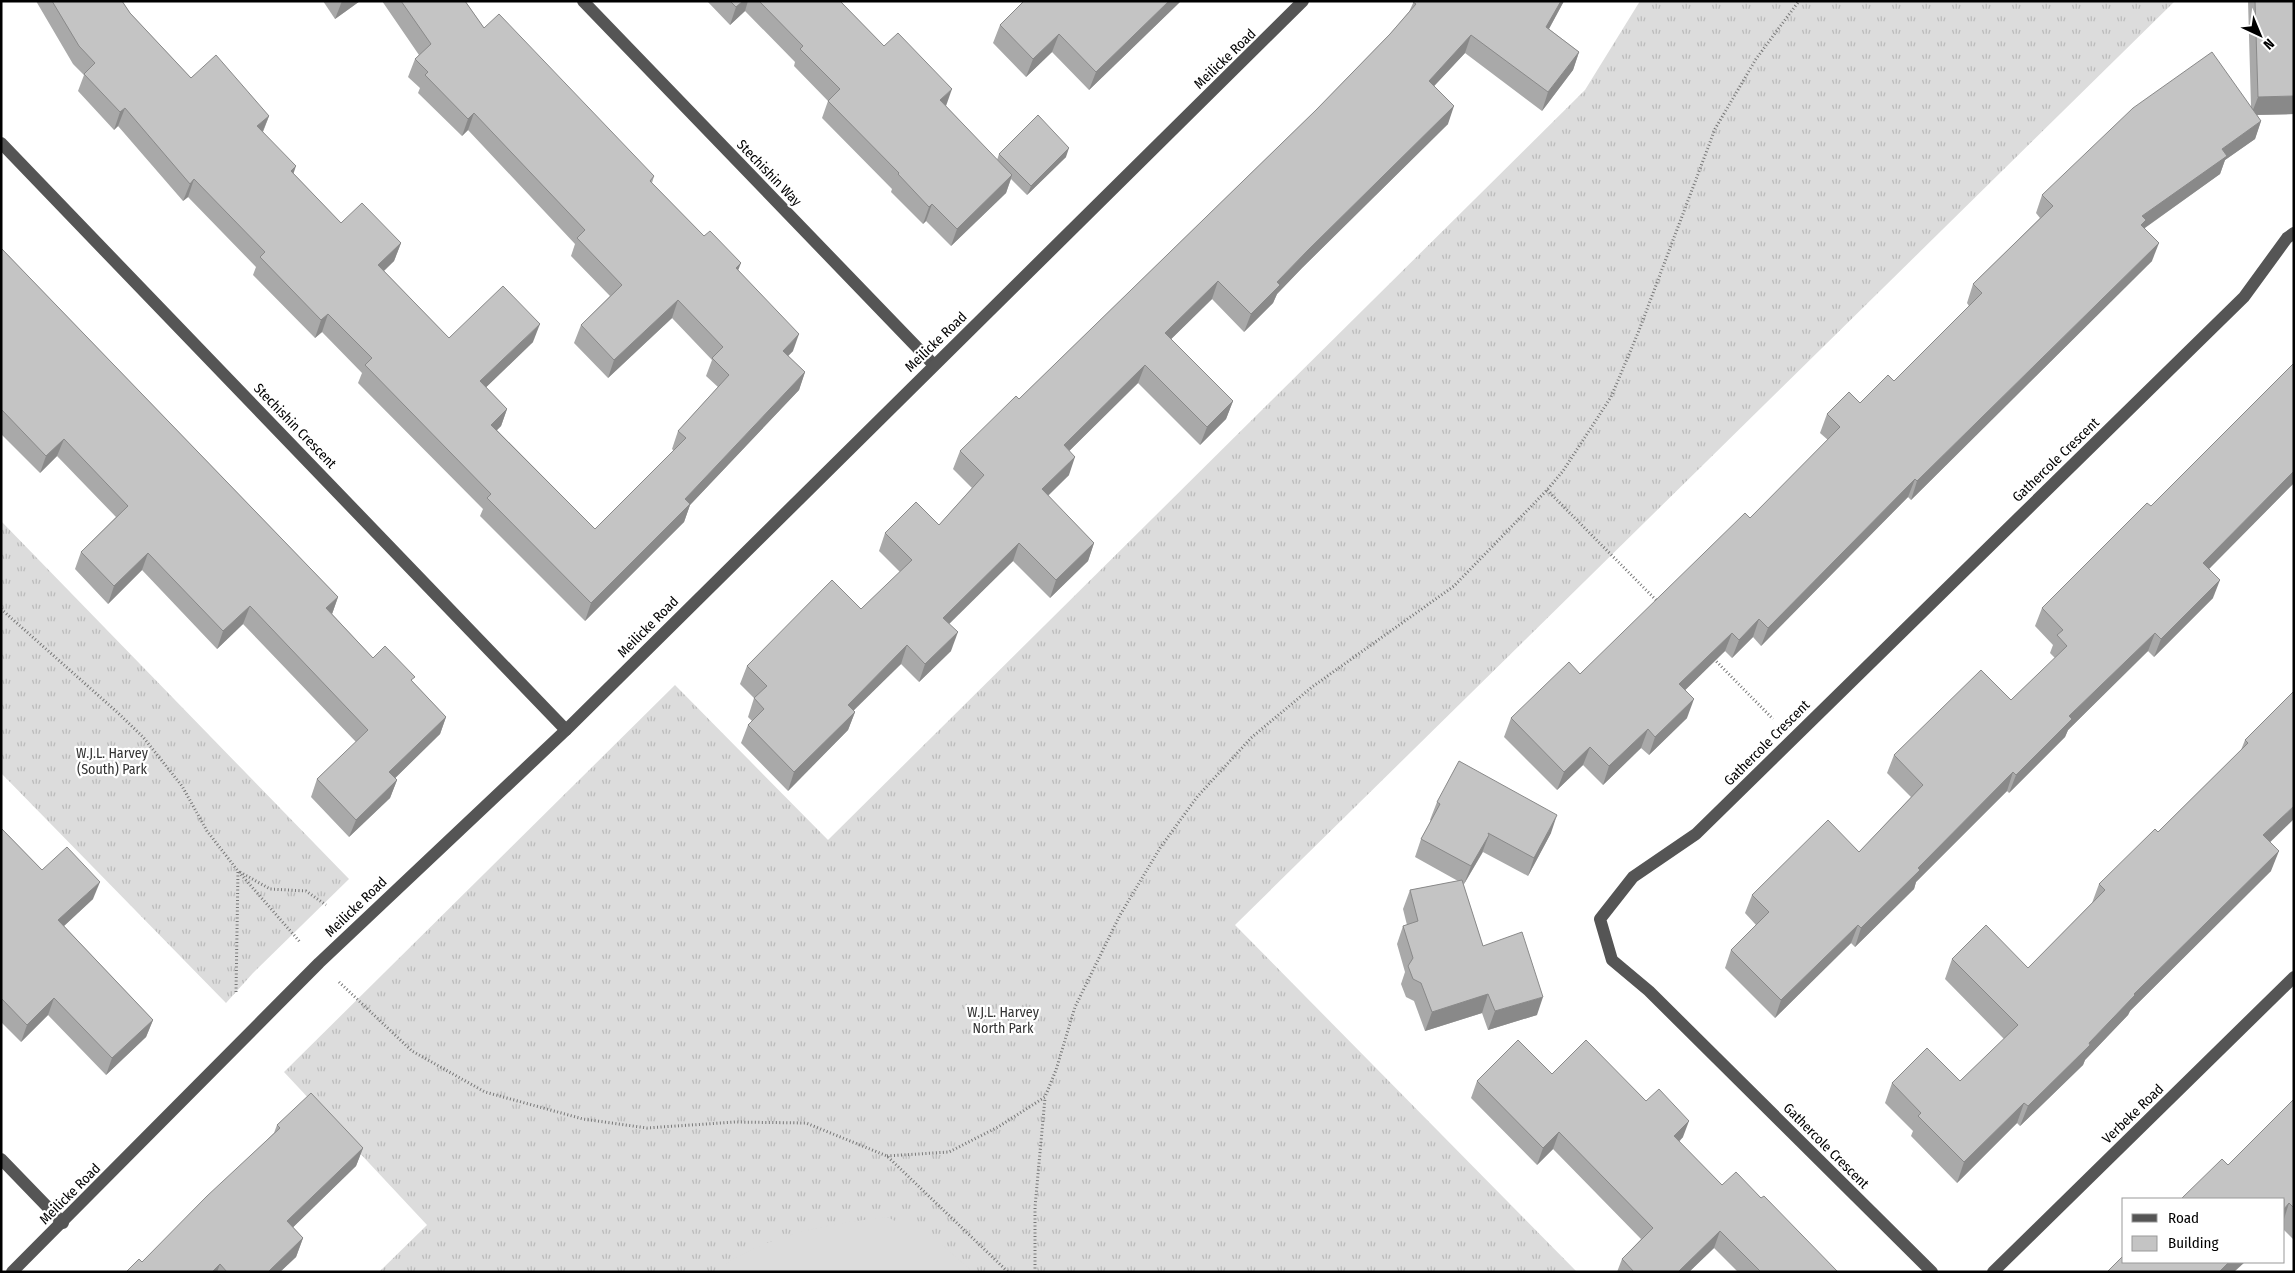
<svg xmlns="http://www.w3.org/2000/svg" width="2295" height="1273" font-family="'Fira Sans Condensed',sans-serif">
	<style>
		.grass { fill: url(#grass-tufts) }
		.garden { fill: #dcdcdc }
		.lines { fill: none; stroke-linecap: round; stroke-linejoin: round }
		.path { stroke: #777; stroke-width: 3; stroke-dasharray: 1 2.5; stroke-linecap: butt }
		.minor { stroke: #555; stroke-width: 12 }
		.wall { fill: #a9a9a9 }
		.shaded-wall { fill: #898989 }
		.building { fill: #c4c4c4; stroke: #898989 }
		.labels { text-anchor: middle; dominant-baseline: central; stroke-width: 4.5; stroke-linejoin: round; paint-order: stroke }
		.street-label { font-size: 14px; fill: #000; stroke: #fff }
		.park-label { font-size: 14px; fill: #333; stroke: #fff }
	</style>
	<defs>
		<pattern id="grass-tufts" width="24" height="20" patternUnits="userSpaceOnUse" patternTransform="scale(1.25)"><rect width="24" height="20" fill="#dcdcdc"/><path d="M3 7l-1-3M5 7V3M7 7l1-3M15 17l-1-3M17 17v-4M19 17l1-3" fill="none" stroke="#bbb"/></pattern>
	</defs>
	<rect width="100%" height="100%" fill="#fff"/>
	<g class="grass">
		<polygon points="1640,1 2175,1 1235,925 1577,1272 379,1272 427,1225 284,1072 675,685 828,840 1585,90"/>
		<polygon points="1,521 349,879 253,973 226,1003 1,773"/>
	</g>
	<path class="garden" d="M887,1217L941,1244L973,1272H713C765,1235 825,1224 887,1217Z"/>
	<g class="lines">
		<g class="path">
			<polyline points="1547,490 1659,603"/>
			<polyline points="1,609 117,712 143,737 182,786 207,831 238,871 300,942"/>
			<polyline points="1714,659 1773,719"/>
			<polyline points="240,872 270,889 306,891 326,905"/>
			<polyline points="339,982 412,1051 485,1092 583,1119 647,1128 735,1122 806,1123 887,1156 1008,1272"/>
			<polyline points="236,992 238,871"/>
			<polyline points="887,1156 949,1152 998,1127 1045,1097 1056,1070 1075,1007 1120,915 1160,848 1197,797 1251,738 1312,687 1454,586 1547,490 1563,471 1611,397 1638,333 1715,129 1756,59 1799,1"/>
			<polyline points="1035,1272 1035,1207 1045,1098"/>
		</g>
		<g class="minor">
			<polyline points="583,1 934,365"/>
			<polyline points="1,143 566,730"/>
			<polyline points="1,1159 63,1223"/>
			<polyline points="12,1272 319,963 566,730 1303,1"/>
			<polyline points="1932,1272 1649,991 1612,960 1600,919 1633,877 1696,834 2244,297 2287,238 2294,233"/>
			<polyline points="1993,1272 2294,977"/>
		</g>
	</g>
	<g class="wall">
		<polygon points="122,1 130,13 191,78 269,116 263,132 294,174 341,223 401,243 394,261 384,271 449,338 533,342 486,387 507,409 501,426 497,430 595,529 674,451 672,449 678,431 718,387 706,376 712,360 672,318 608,378 574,343 581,325 610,296 571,256 575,244 468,130 462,136 418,93 420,88 408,77 415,59 419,55 382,1 465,1 484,28 654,176 652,183 738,271 793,351 788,356 805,372 799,390 690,505 684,522 585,621 480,516 483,509 358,383 362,373 322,332 315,338 253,275 256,267 188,197 183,201 118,126 114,130 78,91 84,75 73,64 36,1"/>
		<polygon points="323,1 360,1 335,19"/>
		<polygon points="707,1 840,1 884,46 946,106 997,160 999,154 1066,157 1027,195 1011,179 1006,193 951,246 926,221 923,224 891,192 892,189 822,118 828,101 794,66 795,62 745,11 730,25"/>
		<polygon points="1024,1 1181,1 1089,90 1052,52 1026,77 993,43 1000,25"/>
		<polygon points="1414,1 1564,1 1549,29 1579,52 1573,70 1542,111 1465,53 1434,86 1448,124 1302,268 1277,294 1273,303 1244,332 1212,299 1171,339 1233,401 1226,419 1200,445 1138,383 1069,451 1069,475 1048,496 1094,543 1088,561 1050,598 1013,561 949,623 951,651 919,682 901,664 853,710 855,712 848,730 788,791 741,743 748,725 752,721 748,717 754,698 740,684 747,666 861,609 900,572 879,551 885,533 939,525 972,488 953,469 960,451 1019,399 1316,110 1390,34 1409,12"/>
		<polygon points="2248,1 2294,1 2294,114 2257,115 2261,121 2255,139 2225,160 2220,174 2145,228 2152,261 1911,500 1908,497 1761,646 1753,637 1732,658 1725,651 1685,690 1687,718 1649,755 1641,748 1603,785 1583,765 1557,790 1504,737 1511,718 1580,674 1750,518 1828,440 1820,433 1827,414 1860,403 1894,381 1969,306 1967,303 1973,284 2040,218 2036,213 2042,195 2251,106"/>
		<polygon points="1,248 338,597 332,614 373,658 413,682 446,717 440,734 395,778 397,780 390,798 349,837 311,797 317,779 356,742 243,624 217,649 142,570 108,604 75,569 81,552 116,517 57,456 40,473 1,434"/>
		<polygon points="2294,363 2294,483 2209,569 2213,598 2154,657 2148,651 2068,730 2065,737 2009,793 2007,791 1916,882 1914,889 1855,947 1851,943 1775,1018 1725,968 1731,950 1756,925 1745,913 1752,895 1859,852 1911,797 1887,773 1894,755 2011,700 2055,658 2050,653 2053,645 2035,626 2042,608 2151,506"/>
		<polygon points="2294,691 2269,842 2271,871 2130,1011 2128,1015 2085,1060 2083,1065 2020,1126 2017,1123 1957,1183 1911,1136 1913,1131 1885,1103 1892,1083 1960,1081 2004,1039 1945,979 1952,959 2028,968 2092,903 2099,884 2158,832 2241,750 2245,740"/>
		<polygon points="1437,802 1551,833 1528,876 1483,852 1464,884 1463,884 1483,946 1537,1015 1488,1030 1482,1013 1425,1031 1414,1001 1406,997 1401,984 1405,972 1397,944 1403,926 1407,925 1403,909 1410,890 1458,881 1415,857 1421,839 1431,821 1430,820"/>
		<polygon points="1,828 42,870 93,899 64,926 153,1020 146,1037 106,1075 48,1015 21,1042 1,1022"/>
		<polygon points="1552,1074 1646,1101 1683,1137 1679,1142 1722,1185 1761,1198 1838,1272 1738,1272 1714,1248 1689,1272 1617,1272 1622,1259 1641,1239 1553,1149 1537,1165 1471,1098 1477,1081"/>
		<polygon points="2294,1099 2294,1240 2284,1230 2284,1199 2228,1165"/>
		<polygon points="277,1125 363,1148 356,1166 293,1227 303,1238 296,1257 280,1272 126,1272 142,1262 274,1133"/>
	</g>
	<g class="shaded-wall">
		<polygon points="342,1 360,1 335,19"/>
		<polygon points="743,1 748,1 745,11 730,25 736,7"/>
		<polygon points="1169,1 1181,1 1089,90 1096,72"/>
		<polygon points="1561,1 1564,1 1540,45 1546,27"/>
		<polygon points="1059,34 1052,52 1026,77 1033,59"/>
		<polygon points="1471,35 1465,53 1422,99 1429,81"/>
		<polygon points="1579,52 1573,70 1542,111 1548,92"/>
		<polygon points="952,89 946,106 940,100"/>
		<polygon points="2294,96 2294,114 2251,115 2258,97"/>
		<polygon points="1454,106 1448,124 1302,268 1277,294 1273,303 1244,332 1251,314 1277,282 1308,250"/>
		<polygon points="125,108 118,126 114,130 120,112"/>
		<polygon points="474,113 468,130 462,136 468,119"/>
		<polygon points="269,116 262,133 257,126"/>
		<polygon points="2261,121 2255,139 2225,160 2220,174 2143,229 2139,238 2142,216 2222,149"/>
		<polygon points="1069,148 1066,157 1027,195 1031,186"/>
		<polygon points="296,166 290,184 291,171"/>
		<polygon points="1012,175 1006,193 951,246 957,229"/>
		<polygon points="194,179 188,197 183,201 190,184"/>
		<polygon points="932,204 926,221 923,224 929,207"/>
		<polygon points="401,243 394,261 372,282 378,265"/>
		<polygon points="2159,243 2152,261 1911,500 1917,481"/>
		<polygon points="741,263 734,281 736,268"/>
		<polygon points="1218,281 1212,299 1159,351 1165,333"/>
		<polygon points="678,300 672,318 608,378 614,360"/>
		<polygon points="328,314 322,332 315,338 321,320"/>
		<polygon points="540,324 533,342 474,399 480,381"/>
		<polygon points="799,334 793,351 776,368 783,351"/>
		<polygon points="1145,365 1138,383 1057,463 1064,445"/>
		<polygon points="805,372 799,390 690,505 684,522 585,621 591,603 685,499"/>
		<polygon points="1233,401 1226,419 1200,445 1207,427"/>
		<polygon points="507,409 501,426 485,442 491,425"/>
		<polygon points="64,439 57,456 40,473 46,456"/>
		<polygon points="1075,457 1069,475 1035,508 1042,489"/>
		<polygon points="2294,471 2294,483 2196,582 2203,563"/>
		<polygon points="1915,479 1908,497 1761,646 1768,628"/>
		<polygon points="1019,543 1013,561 937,636 943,618"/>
		<polygon points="1094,543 1088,561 1050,598 1056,580"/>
		<polygon points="148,553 142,570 108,604 114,586"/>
		<polygon points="2220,580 2213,598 2154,657 2161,639"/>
		<polygon points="338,597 332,614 326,608"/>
		<polygon points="250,606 243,624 217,649 223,631"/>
		<polygon points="1759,619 1753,637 1732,658 1739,640"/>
		<polygon points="958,632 951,651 919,682 925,664"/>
		<polygon points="1732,633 1725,651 1672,703 1679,684"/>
		<polygon points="2155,633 2148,651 2068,730 2065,737 2009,793 2016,775 2069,716"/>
		<polygon points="907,645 901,664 841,723 848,705"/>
		<polygon points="1694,699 1687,718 1649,755 1655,737"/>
		<polygon points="855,712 848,730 788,791 794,772"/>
		<polygon points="446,717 440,734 383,790 389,772"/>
		<polygon points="1648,729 1641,748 1603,785 1609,766"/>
		<polygon points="1590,747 1583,765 1557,790 1564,772"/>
		<polygon points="2013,772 2007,791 1916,882 1914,889 1855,947 1861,928 1918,868"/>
		<polygon points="397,780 390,798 349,837 356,820"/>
		<polygon points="2294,806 2294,819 2256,856 2263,835"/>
		<polygon points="1557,815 1551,833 1528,876 1534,858"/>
		<polygon points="1489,835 1482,853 1464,884 1471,866"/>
		<polygon points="2279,851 2271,871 2130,1011 2128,1015 2085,1060 2083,1065 2020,1126 2028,1106 2089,1043 2134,994"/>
		<polygon points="100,882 93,899 52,937 58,920"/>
		<polygon points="1858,925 1851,943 1775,1018 1781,1000"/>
		<polygon points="1488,994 1482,1013 1425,1031 1432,1012"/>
		<polygon points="1543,997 1537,1015 1488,1030 1495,1011"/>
		<polygon points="54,998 48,1015 21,1042 27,1025"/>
		<polygon points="153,1020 146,1037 106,1075 112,1058"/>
		<polygon points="2024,1103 2017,1123 1957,1183 1964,1162"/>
		<polygon points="1689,1121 1683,1137 1667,1153 1674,1136"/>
		<polygon points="1559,1132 1553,1149 1537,1165 1543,1148"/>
		<polygon points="363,1148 356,1166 280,1240 287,1221"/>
		<polygon points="2289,1203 2284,1219 2284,1209"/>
		<polygon points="1720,1231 1714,1248 1689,1272 1678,1272"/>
		<polygon points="303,1238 296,1257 280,1272 268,1272"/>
		<polygon points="2229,1262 2245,1262 2234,1272 2219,1272"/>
		<polygon points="220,1264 217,1272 212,1272"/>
	</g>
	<g class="building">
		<polygon points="52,1 122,1 130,13 191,78 216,55 269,116 257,126 296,166 291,171 341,223 362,203 401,243 378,265 449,338 503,286 540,324 480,381 507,409 491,425 595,529 686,438 678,431 729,375 712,358 723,347 678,300 614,360 581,325 622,285 577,238 585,230 474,113 468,119 425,75 428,72 415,59 431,44 401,1 465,1 484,28 499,14 654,176 650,181 704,236 710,231 741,263 736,268 799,334 783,351 805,372 685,499 690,504 591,603 487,498 491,494 365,365 372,358 328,314 321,320 260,257 265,252 194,179 190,184 125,108 120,112 84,74 95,63 79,46"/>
		<polygon points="730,1 743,1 736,7"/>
		<polygon points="759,1 840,1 884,46 898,33 952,89 940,100 1012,175 957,229 932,204 929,207 898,174 899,173 828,101 840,89 800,49 803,46"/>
		<polygon points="1024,1 1169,1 1096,72 1059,34 1033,59 1000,25"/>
		<polygon points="1414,1 1561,1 1546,27 1579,52 1548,92 1471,35 1429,81 1454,106 1308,250 1277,282 1280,285 1251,314 1218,281 1165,333 1233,401 1207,427 1145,365 1064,445 1075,457 1042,489 1094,543 1056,580 1019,543 943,618 958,632 925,664 907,645 848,705 855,712 794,772 748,725 764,709 754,698 767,686 747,666 832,580 861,609 912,560 885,533 916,502 939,525 984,475 960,451 1016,396 1019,399 1316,110 1390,34 1416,4 1413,2"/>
		<polygon points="2255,1 2294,1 2294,96 2258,97"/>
		<polygon points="2212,52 2261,121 2222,149 2227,156 2142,216 2146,220 2141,225 2159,243 1917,481 1915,479 1768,628 1759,619 1739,640 1732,633 1679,684 1694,699 1655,737 1648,729 1609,766 1590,747 1564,772 1511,718 1569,662 1580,674 1745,513 1750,518 1840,427 1827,414 1849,392 1860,403 1888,375 1894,381 1982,293 1973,284 2053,206 2042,195 2133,108"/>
		<polygon points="1038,115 1069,148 1031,186 999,154"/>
		<polygon points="1,248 338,597 326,608 373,658 385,646 415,677 411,680 446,717 389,772 397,780 356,820 317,779 368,730 250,606 223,631 148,553 114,586 81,552 128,506 64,439 46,456 1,409"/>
		<polygon points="2294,363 2294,471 2203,563 2220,580 2161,639 2155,633 2069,716 2072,719 2016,775 2013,772 1918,868 1920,870 1861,928 1858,925 1781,1000 1731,950 1769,912 1752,895 1828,820 1859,852 1923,785 1894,755 1981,670 2011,700 2067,646 2057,635 2063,630 2042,608 2147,503 2151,506"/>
		<polygon points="2294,691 2294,806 2263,835 2279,851 2134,994 2135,995 2089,1043 2090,1045 2028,1106 2024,1103 1964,1162 1918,1116 1921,1113 1892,1083 1927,1048 1960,1081 2018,1025 1952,959 1986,925 2028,968 2105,890 2099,884 2155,829 2158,832 2248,743 2245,740"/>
		<polygon points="1459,761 1557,815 1534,858 1488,833 1489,835 1471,866 1421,839 1440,804 1437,802"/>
		<polygon points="1,828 42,870 67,847 100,882 58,920 153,1020 112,1058 54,998 27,1025 1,998"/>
		<polygon points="1462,880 1483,946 1522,932 1543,997 1495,1011 1488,994 1432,1012 1421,983 1413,979 1408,966 1413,958 1403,926 1418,921 1410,890"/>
		<polygon points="1518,1040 1552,1074 1586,1040 1646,1101 1659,1089 1689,1121 1674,1136 1722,1185 1736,1172 1761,1198 1764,1196 1838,1272 1761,1272 1720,1231 1678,1272 1634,1272 1622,1259 1653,1228 1559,1132 1543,1148 1477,1081"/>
		<polygon points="311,1093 363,1148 287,1221 303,1238 268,1272 227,1272 220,1264 212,1272 126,1272 139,1259 142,1262 207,1196 280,1128 277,1125"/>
		<polygon points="2294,1099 2294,1208 2289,1203 2284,1209 2284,1199 2181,1199 2222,1159 2228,1165"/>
		<polygon points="2124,1255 2124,1262 2229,1262 2219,1272 2107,1272"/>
	</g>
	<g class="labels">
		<g class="street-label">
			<text transform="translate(1225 59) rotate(-44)">Meilicke Road</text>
			<text transform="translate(769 173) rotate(46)">Stechishin Way</text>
			<text transform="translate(936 342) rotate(-44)">Meilicke Road</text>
			<text transform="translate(295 426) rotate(46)">Stechishin Crescent</text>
			<text transform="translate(2056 460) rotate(-44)">Gathercole Crescent</text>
			<text transform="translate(648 627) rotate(-45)">Meilicke Road</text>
			<text transform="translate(1767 743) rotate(-45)">Gathercole Crescent</text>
			<text transform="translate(356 907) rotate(-44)">Meilicke Road</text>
			<text transform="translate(2133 1114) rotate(-44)">Verbeke Road</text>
			<text transform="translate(1826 1146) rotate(45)">Gathercole Crescent</text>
			<text transform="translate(70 1194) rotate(-45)">Meilicke Road</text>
		</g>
		<g class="park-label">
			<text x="112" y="753">W.J.L. Harvey<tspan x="112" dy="16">(South) Park</tspan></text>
			<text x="1003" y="1012">W.J.L. Harvey<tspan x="1003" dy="16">North Park</tspan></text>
		</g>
	</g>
	<rect width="2295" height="1273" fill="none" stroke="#000000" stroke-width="5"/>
	<rect x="2122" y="1198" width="162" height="65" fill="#ffffff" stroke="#999999"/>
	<rect x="2132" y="1214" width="25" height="8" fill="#555555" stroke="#999999"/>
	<text x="2168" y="1223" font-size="15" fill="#000000">Road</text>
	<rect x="2132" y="1236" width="25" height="15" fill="#c4c4c4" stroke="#999999"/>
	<text x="2168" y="1248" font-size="15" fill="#000000">Building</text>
	<g transform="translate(2260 35) rotate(136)" stroke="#ffffff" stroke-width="4" paint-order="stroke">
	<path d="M0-4L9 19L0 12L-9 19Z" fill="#000000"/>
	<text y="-8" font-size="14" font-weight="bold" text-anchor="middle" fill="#000000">N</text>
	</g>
</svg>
